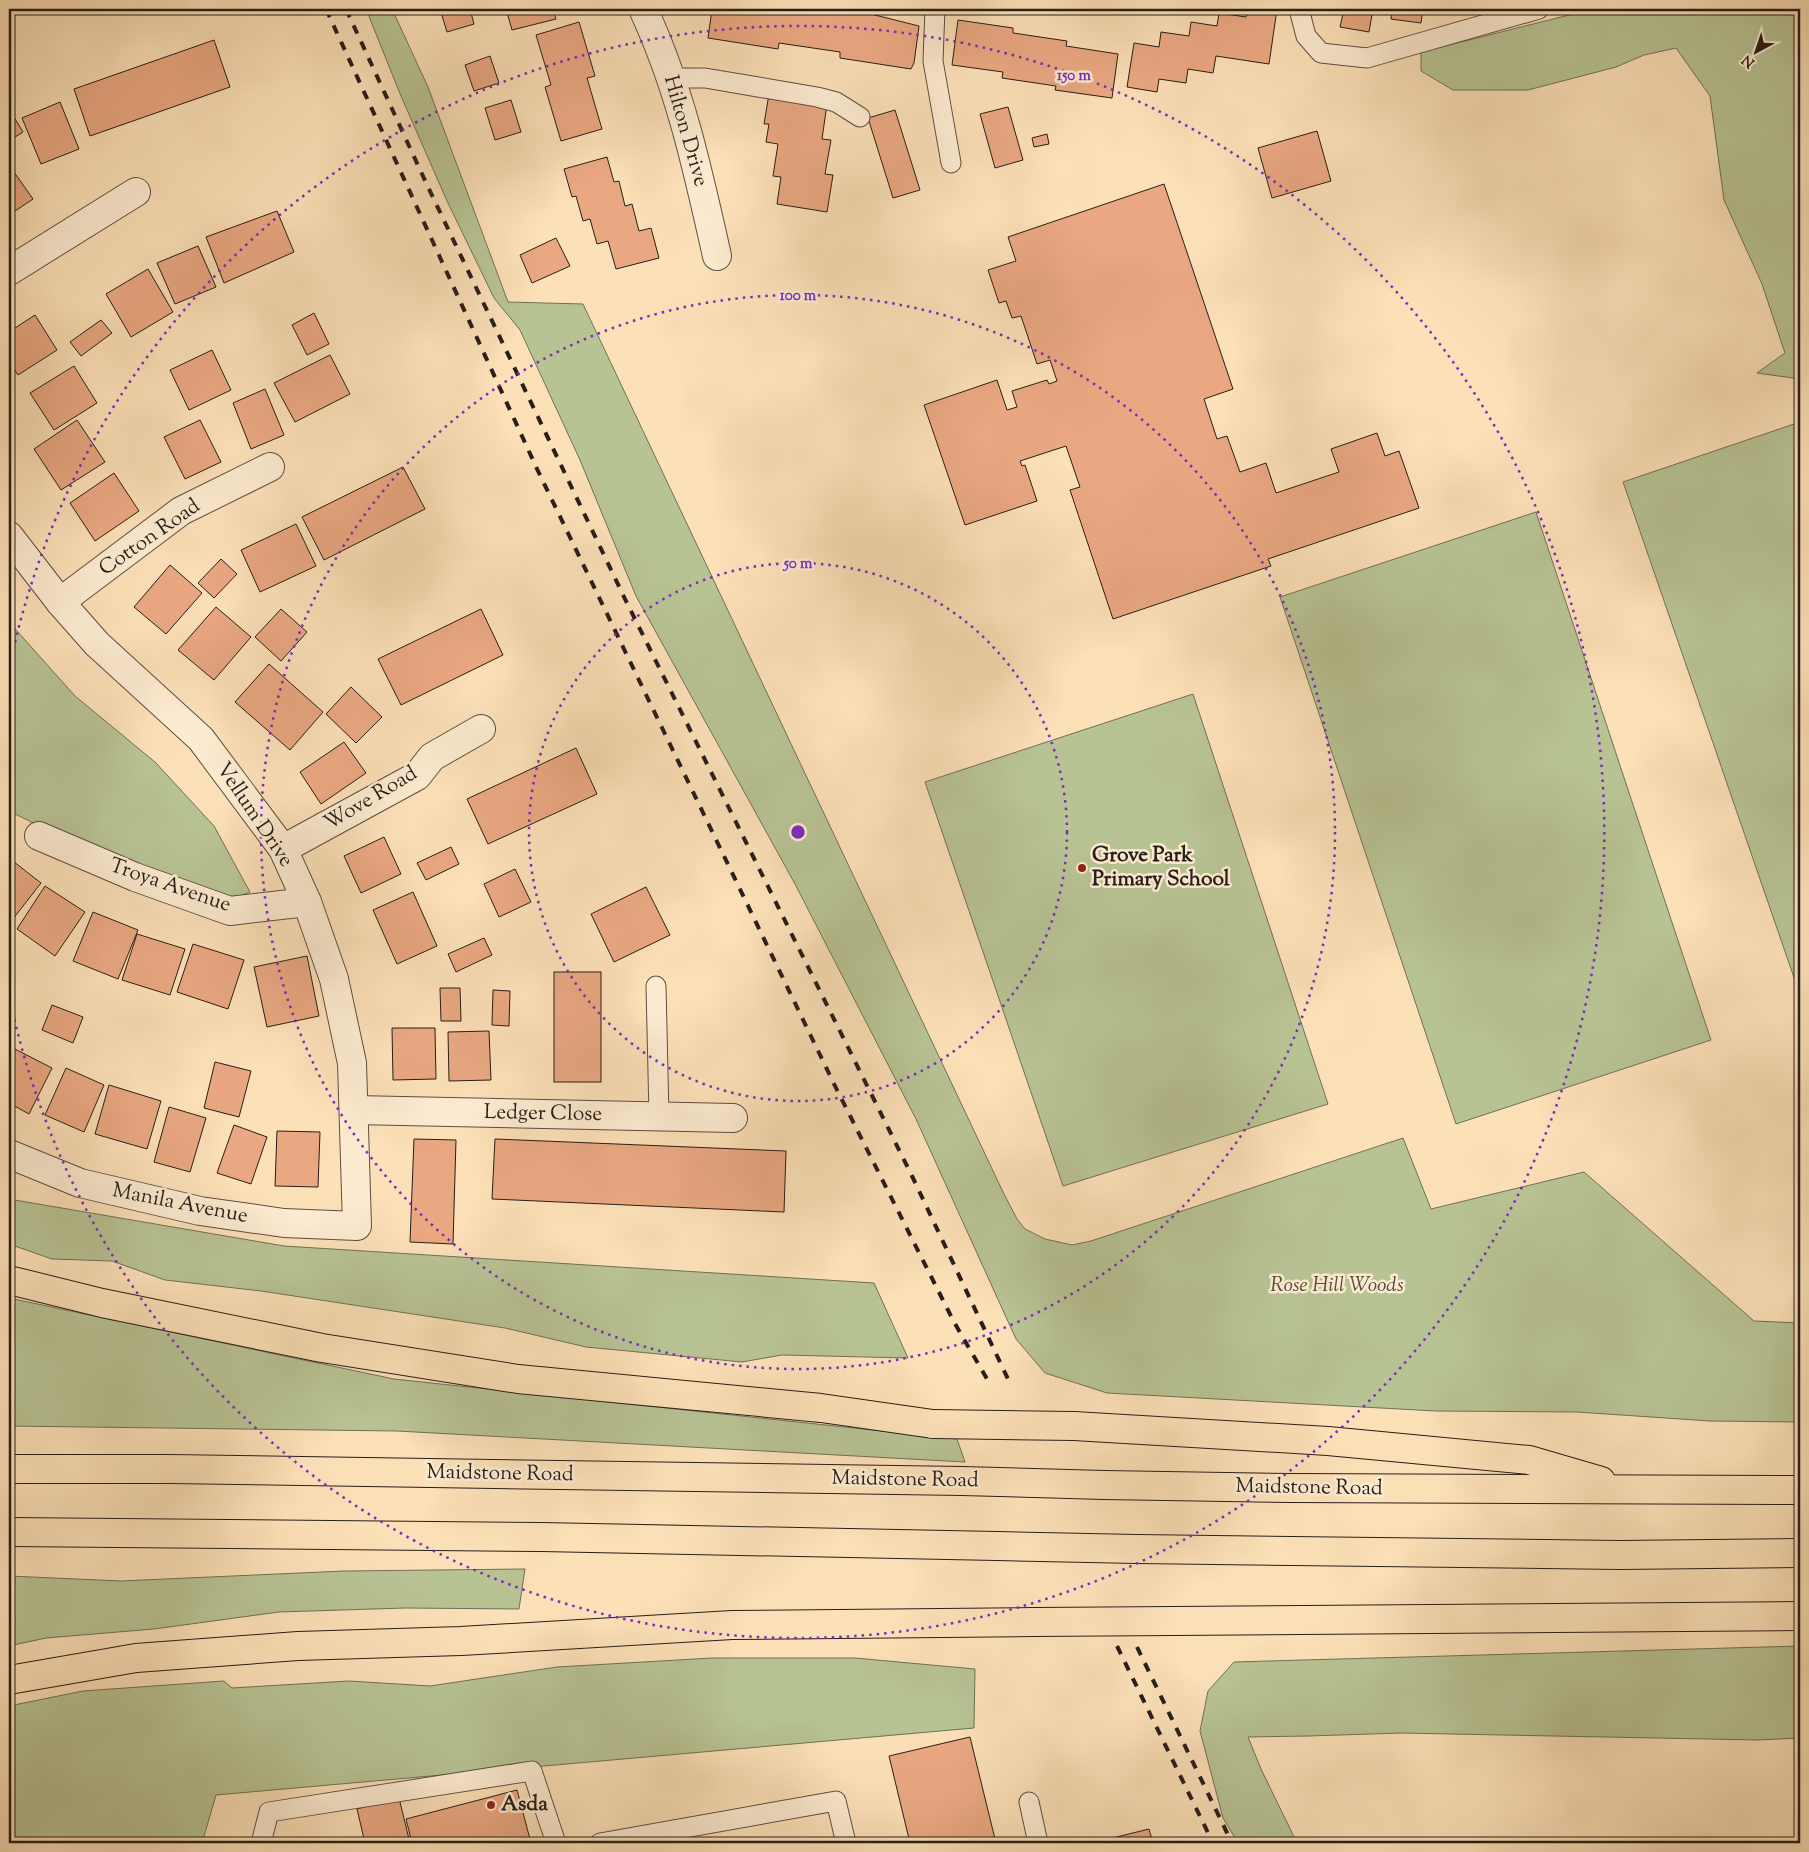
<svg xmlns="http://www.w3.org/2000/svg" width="1809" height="1852" font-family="'Sorts Mill Goudy',serif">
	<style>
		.green { fill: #b8c394; stroke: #707056 }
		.building { fill: #eaa882; stroke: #281d18 }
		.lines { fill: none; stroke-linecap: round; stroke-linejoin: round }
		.lane-casing { stroke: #5d4e40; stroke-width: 21 }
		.street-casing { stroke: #5d4e40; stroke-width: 30 }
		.highway-casing { stroke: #281d18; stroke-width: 30 }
		.lane { stroke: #fdebd1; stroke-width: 19 }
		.street { stroke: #fdebd1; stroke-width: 28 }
		.highway { stroke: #fce0b8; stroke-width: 28 }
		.rail { stroke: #281d18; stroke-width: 4; stroke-dasharray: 9 9; stroke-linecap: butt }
		.highway-bridge-casing { stroke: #281d18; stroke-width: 30; stroke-linecap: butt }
		.highway-bridge { stroke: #fce0b8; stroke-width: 28 }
		.ring { fill: none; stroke: #7b2cbf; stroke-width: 2.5; stroke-dasharray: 2.5 5 }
		.poi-dot { fill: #8f2418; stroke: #fdebd1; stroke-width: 2 }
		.labels { text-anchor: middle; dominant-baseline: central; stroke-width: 5; stroke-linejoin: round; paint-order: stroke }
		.street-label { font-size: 21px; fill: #281d18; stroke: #fdebd1 }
		.poi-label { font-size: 21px; font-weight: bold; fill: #281d18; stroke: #fdebd1; text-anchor: start }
		.park-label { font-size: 21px; font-style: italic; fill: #534f3d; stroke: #fdebd1 }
		.centre { fill: #7b2cbf; stroke: #fdebd1; stroke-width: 2.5 }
		.ring-label { font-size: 15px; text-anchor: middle; font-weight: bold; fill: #7b2cbf; stroke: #fdebd1; stroke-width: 5; stroke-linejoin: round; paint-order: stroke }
	</style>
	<rect width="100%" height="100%" fill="#fce0b8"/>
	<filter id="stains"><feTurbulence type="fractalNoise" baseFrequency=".004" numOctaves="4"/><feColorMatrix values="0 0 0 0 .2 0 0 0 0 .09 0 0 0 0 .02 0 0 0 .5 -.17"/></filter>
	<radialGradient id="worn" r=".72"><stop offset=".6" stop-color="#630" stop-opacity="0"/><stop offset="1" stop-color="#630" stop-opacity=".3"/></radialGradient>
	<g class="green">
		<polygon points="366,9 392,9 428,87 508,302 583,304 1003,1192 1017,1219 1025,1229 1045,1239 1072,1245 1091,1241 1403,1138 1431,1209 1584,1172 1754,1321 1800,1323 1800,1422 1710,1421 1577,1412 1436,1411 1107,1393 1045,1373 1016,1339 916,1119 795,884 636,596 580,460 520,330 494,298 447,201 401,96"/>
		<polygon points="1593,9 1800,9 1800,379 1757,373 1785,353 1762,284 1724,200 1710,96 1676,48 1644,55 1616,67 1528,90 1453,90 1421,71 1421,52"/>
		<polygon points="1800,422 1800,995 1623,482"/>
		<polygon points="1536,512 1711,1040 1456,1124 1280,597"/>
		<polygon points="9,622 75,696 155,762 214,826 250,892 225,902 66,839 13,813 9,809"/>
		<polygon points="1193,694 1328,1104 1063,1186 925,782"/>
		<polygon points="9,1199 284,1246 874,1283 908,1358 782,1355 742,1362 586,1347 505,1328 261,1291 165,1280 112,1261 52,1259 9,1244"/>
		<polygon points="9,1298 394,1379 957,1439 965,1462 397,1431 9,1426"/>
		<polygon points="525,1569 519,1609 405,1608 279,1612 154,1629 46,1638 9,1646 9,1576 121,1581 344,1571"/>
		<polygon points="1800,1646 1800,1738 1758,1740 1401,1733 1309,1736 1248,1737 1261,1769 1297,1843 1238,1843 1223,1818 1200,1731 1208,1691 1234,1662"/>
		<polygon points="712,1658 855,1658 975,1669 974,1728 216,1795 202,1843 9,1843 9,1706 83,1691 224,1681 232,1688 349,1681 430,1686 557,1667"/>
	</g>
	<g class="building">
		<polygon points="440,9 470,9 474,24 447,32"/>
		<polygon points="506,9 553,9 556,19 512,30"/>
		<polygon points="712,9 851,9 919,26 914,63 911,69 840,58 840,52 779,43 778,49 708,38"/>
		<polygon points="1247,9 1277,9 1269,64 1216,56 1213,73 1188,69 1186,83 1159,79 1157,92 1127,87 1134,43 1159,47 1161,32 1189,36 1191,22 1217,26 1219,13 1246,17"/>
		<polygon points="1344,9 1373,9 1369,32 1340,27"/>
		<polygon points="1392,9 1423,9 1421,23 1391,19"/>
		<polygon points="958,20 1013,28 1013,33 1067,41 1066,46 1118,54 1112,98 1055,90 1056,86 1002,78 1003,72 952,65"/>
		<polygon points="579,22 595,76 587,78 602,129 561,141 545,87 551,85 536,35"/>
		<polygon points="214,40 230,87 90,136 74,89"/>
		<polygon points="490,56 499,83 474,91 465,65"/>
		<polygon points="769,94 827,104 822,139 831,140 825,174 833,175 827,212 777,204 781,177 773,176 778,144 766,142 769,124 764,124"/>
		<polygon points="511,100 521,132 495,140 485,108"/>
		<polygon points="60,102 79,149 41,164 22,118"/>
		<polygon points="1008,107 1023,160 995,168 980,114"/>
		<polygon points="9,109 23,132 9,141"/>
		<polygon points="895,110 920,190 893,198 868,118"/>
		<polygon points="1317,131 1331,181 1272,198 1258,148"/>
		<polygon points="1047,134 1049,144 1034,147 1032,138"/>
		<polygon points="607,157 614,182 619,181 625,206 632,204 639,231 651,228 659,258 616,269 608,241 597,244 590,219 583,221 576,196 572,197 564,169"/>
		<polygon points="9,165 33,199 9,215"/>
		<polygon points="1164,184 1233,389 1204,399 1217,439 1227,436 1240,472 1266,463 1276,493 1339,472 1331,449 1377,433 1385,456 1399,451 1419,508 1268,559 1271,566 1113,619 1070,490 1080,487 1066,446 1020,461 1022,466 1025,465 1037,501 965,525 924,405 997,380 1007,410 1017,407 1012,391 1047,380 1049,384 1057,381 1050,360 1037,364 1021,316 1012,318 1006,301 999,303 988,270 1016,261 1008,237"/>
		<polygon points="277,211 294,252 224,283 206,237"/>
		<polygon points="556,238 570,266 532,283 520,255"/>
		<polygon points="198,246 216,287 175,304 157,263"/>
		<polygon points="148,269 173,312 131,337 106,294"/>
		<polygon points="314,313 329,344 307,355 292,325"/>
		<polygon points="35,315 57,350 18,375 9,361 9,332"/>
		<polygon points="101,320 112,333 81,356 70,342"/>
		<polygon points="212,350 231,390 189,410 170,370"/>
		<polygon points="330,355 350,394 295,422 274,383"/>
		<polygon points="74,366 97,403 54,430 30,393"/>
		<polygon points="265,389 284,435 251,449 233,403"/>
		<polygon points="77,420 105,462 61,490 34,449"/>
		<polygon points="200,420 221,462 185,479 164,437"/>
		<polygon points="403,467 425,509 324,560 302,517"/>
		<polygon points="114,473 139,511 95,541 70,503"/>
		<polygon points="296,524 316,566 260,592 241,550"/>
		<polygon points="221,559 237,574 214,598 198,583"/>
		<polygon points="170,565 202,593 166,634 134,607"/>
		<polygon points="216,607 251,637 214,680 178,650"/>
		<polygon points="281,609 307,632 281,661 255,637"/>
		<polygon points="481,609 503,655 401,705 378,659"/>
		<polygon points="269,664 323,712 290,750 235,702"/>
		<polygon points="351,687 382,717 356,743 326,714"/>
		<polygon points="344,742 366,773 321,804 300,772"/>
		<polygon points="576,748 597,794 488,844 467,799"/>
		<polygon points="384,837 401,874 361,893 344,856"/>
		<polygon points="451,847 459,864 426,880 417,863"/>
		<polygon points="9,858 41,883 9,924"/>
		<polygon points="515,869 531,902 499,917 484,884"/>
		<polygon points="45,886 85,912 55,956 17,929"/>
		<polygon points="646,887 670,935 614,962 591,914"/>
		<polygon points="413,892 437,946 397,964 373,910"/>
		<polygon points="93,912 138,930 118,979 73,961"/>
		<polygon points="137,934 185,949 170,995 122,980"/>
		<polygon points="484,938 492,955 456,972 448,954"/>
		<polygon points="193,944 244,960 228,1009 177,992"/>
		<polygon points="307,956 319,1016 267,1027 254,967"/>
		<rect x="554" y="972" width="47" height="110"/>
		<polygon points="440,988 460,988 461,1021 441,1021"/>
		<polygon points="493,990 510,991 509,1026 492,1025"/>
		<polygon points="52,1005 83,1017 73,1043 42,1030"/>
		<polygon points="392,1028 435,1028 436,1079 393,1080"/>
		<polygon points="489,1031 491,1080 449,1081 448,1032"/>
		<polygon points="9,1046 52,1068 29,1114 9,1103"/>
		<polygon points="215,1062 251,1071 239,1117 204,1108"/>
		<polygon points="66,1068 104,1085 84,1132 45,1115"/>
		<polygon points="109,1085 161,1101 147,1149 95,1134"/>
		<polygon points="169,1107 206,1118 190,1172 154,1162"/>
		<polygon points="234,1125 267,1137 251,1184 217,1173"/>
		<polygon points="277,1131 320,1132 318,1187 275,1186"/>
		<polygon points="414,1139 456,1140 453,1244 410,1242"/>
		<polygon points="495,1139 786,1151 784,1212 492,1199"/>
		<polygon points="970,1737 996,1843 910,1843 889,1756"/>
		<polygon points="517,1790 531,1843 412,1843 406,1819"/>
		<polygon points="399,1798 410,1843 365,1843 357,1809"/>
		<polygon points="1149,1829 1153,1843 1092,1843"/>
	</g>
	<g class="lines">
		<g class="lane-casing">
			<g id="lane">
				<polyline points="935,9 933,61 951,163"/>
				<polyline points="1299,9 1306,36 1321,53 1367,58 1539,9"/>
				<polyline points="671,78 705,78 817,97 836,102 860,117"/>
				<polyline points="656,986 659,1116"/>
				<polyline points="1029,1802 1038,1843"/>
				<polyline points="261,1843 269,1812 532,1771 556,1843"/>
				<polyline points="600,1843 836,1801 846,1843"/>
			</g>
		</g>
		<g class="street-casing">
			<g id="street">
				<path d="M643,9C680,88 698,171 717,256"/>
				<polyline points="9,271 136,192"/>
				<polyline points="9,536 60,602 97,644 201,739 283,849 307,902 334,979 352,1063 357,1226 284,1223 200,1211 80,1183 9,1154"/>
				<polyline points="60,602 181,511 270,467"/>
				<polyline points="39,836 135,877 230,911 307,902"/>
				<polyline points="283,849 417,776 432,757 481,729"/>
				<polyline points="354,1110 733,1118"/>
			</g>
		</g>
		<g class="highway-casing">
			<g id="highway">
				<polyline points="9,1280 102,1303 322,1348 518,1379 821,1408 933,1424"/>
				<polyline points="1074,1426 1328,1441 1529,1460 1601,1481"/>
				<polyline points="9,1469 169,1469 962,1481"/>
				<polyline points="1104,1485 1291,1488 1800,1490"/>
				<polyline points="9,1532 541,1537 997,1546"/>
				<polyline points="1137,1549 1620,1555 1800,1553"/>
				<polyline points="1173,1621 1800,1616"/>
				<polyline points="9,1680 136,1658 298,1646 461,1641 732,1625 1034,1622"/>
			</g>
		</g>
		<use href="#lane" class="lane"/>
		<use href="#street" class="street"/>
		<use href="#highway" class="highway"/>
		<g class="rail">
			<polyline points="326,9 538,471 836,1088 954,1322 987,1379"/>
			<polyline points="346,9 428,187 625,599 912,1176 1008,1379"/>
			<polyline points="1117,1646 1213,1843"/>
			<polyline points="1137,1647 1232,1843"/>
		</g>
		<g class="highway-bridge-casing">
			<g id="highway-bridge">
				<polyline points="933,1424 1074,1426"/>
				<polyline points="962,1481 1104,1485"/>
				<polyline points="997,1546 1137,1549"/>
				<polyline points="1034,1622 1173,1621"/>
			</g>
		</g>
		<use href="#highway-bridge" class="highway-bridge"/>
	</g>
	<g class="ring">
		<circle cx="798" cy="832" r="269"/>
		<circle cx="798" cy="832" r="537"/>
		<path d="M10 664A806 806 0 1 1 10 1000"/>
	</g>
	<g class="poi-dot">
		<circle cx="1082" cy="868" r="5"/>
		<circle cx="491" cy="1805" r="5"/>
	</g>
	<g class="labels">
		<g class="street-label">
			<text transform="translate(685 131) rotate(74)">Hilton Drive</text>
			<text transform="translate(150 538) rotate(-35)">Cotton Road</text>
			<text transform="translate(371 799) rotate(-31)">Wove Road</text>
			<text transform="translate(254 815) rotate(56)">Vellum Drive</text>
			<text transform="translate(170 886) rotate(19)">Troya Avenue</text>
			<text transform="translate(543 1114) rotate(1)">Ledger Close</text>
			<text transform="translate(180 1204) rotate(11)">Manila Avenue</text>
			<text transform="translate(500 1474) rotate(1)">Maidstone Road</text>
			<text transform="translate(905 1480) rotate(1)">Maidstone Road</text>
			<text transform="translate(1309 1488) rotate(1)">Maidstone Road</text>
		</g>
		<g class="poi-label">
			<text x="1092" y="856">Grove Park<tspan x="1092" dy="24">Primary School</tspan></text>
			<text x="501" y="1805">Asda</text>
		</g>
		<g class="park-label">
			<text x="1337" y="1286">Rose Hill Woods</text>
		</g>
	</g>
	<circle cx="798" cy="832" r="8" class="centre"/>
	<g class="ring-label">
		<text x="1074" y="80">150 m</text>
		<text x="798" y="300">100 m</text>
		<text x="798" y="568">50 m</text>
	</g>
	<rect width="1809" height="1852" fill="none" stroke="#fce0b8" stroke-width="30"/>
	<rect x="10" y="10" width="1789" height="1832" fill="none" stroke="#281d18" stroke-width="2.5"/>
	<rect x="15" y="15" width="1779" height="1822" fill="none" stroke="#281d18"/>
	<g transform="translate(1756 52) rotate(220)" stroke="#fdebd1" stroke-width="4" paint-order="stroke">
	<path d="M0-4L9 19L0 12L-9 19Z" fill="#281d18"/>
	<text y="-8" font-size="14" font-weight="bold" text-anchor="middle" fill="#281d18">N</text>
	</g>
	<rect width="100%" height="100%" filter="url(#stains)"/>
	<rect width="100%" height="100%" fill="url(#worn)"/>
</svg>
